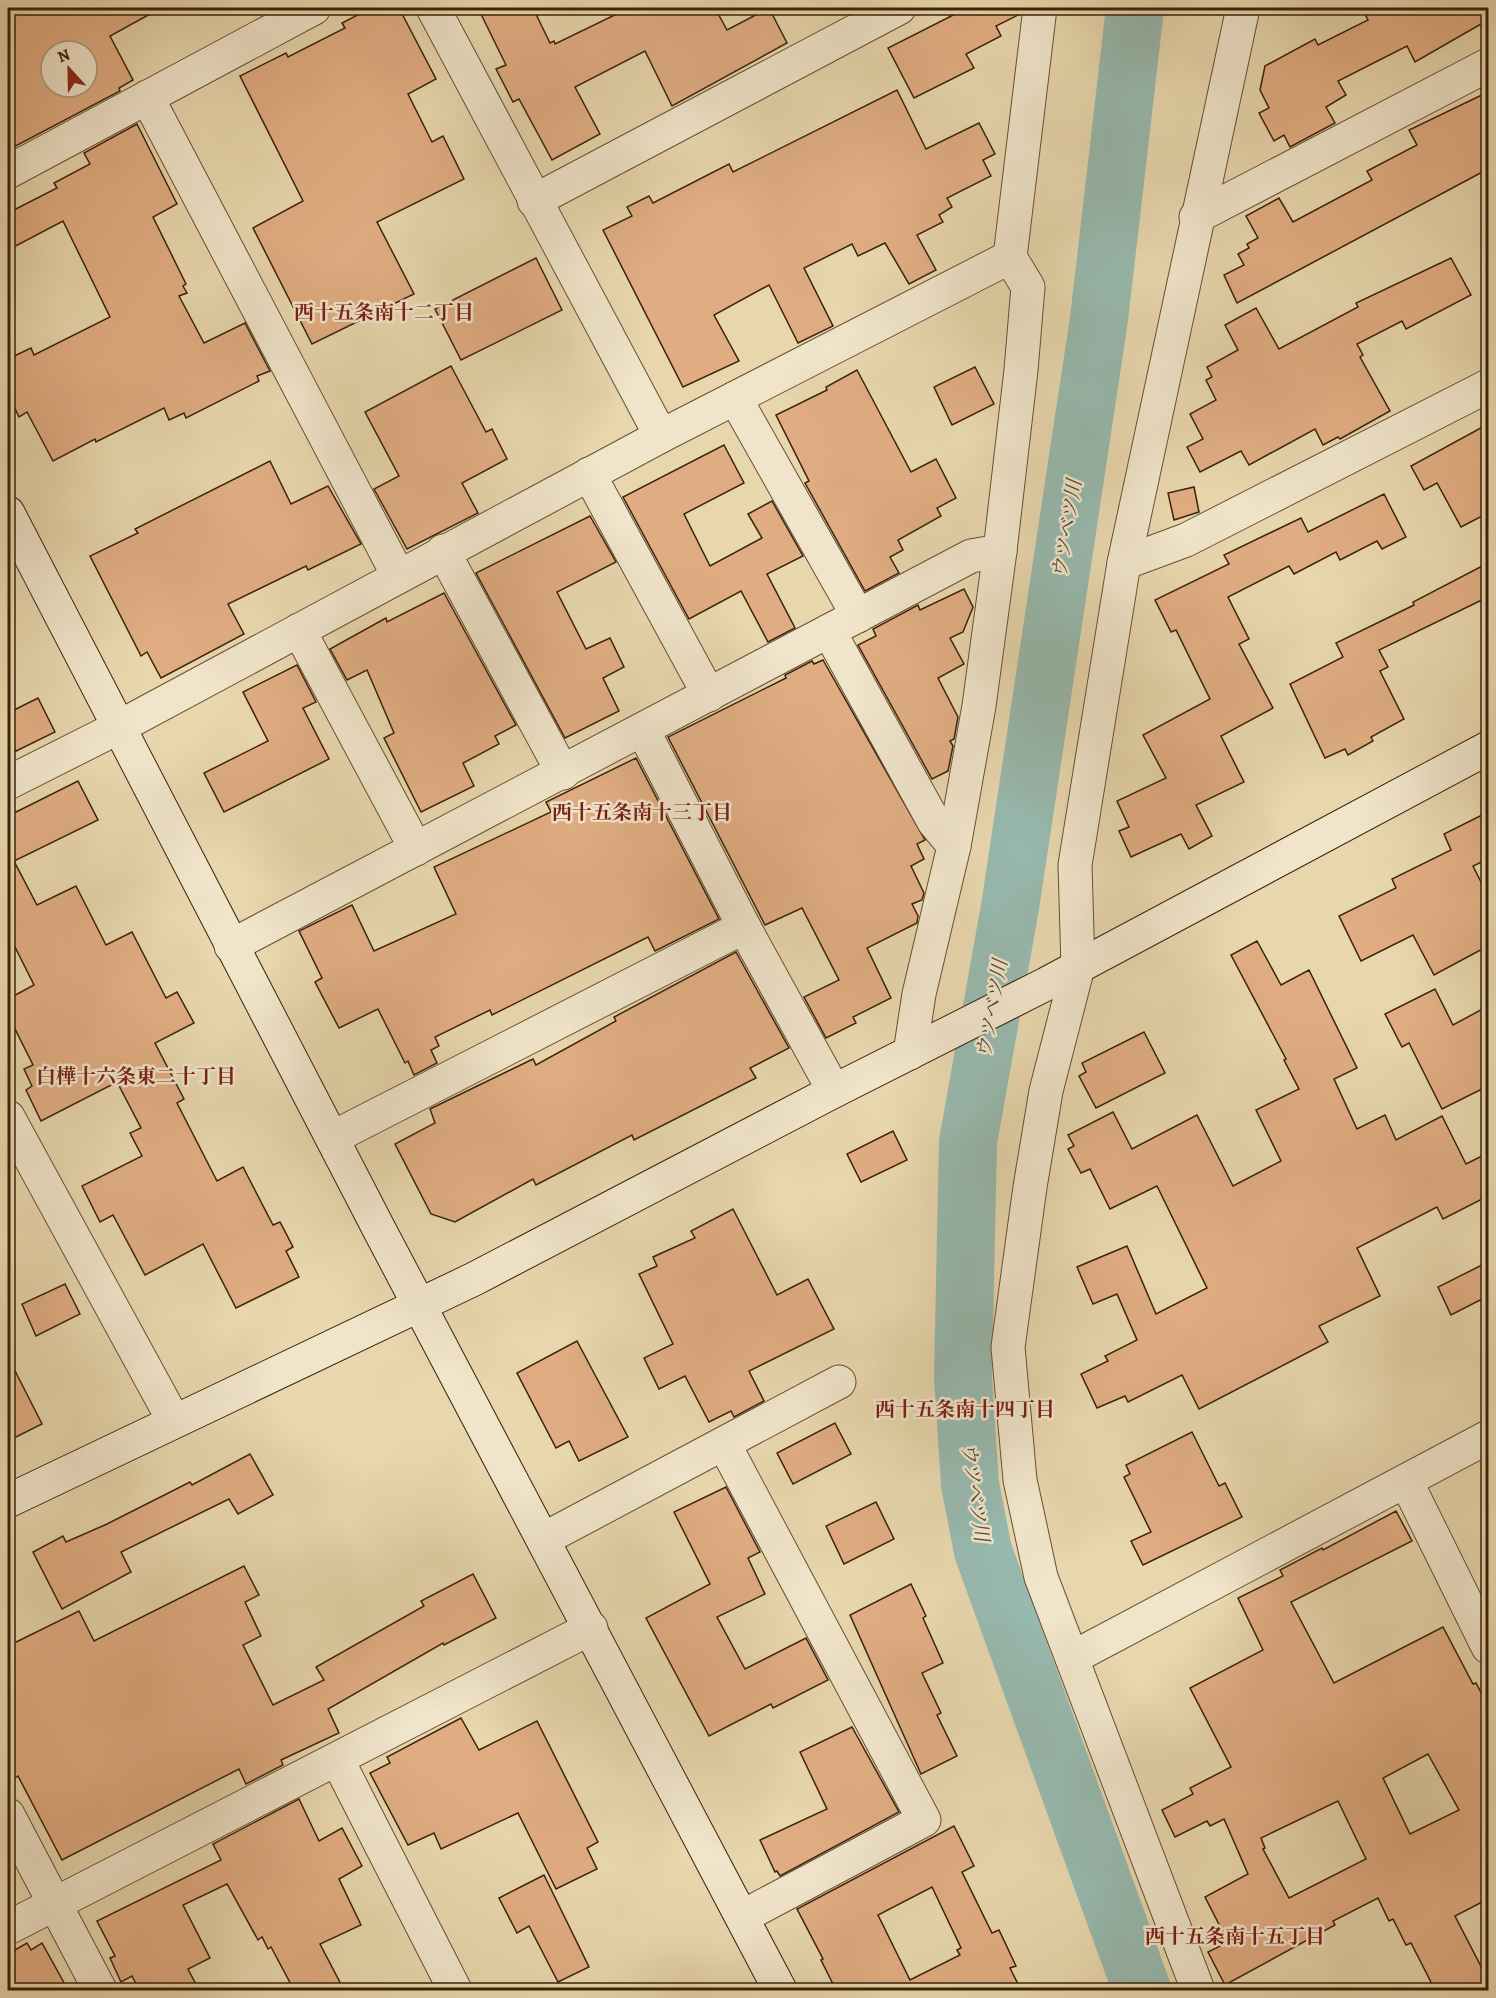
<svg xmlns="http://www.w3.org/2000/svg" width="1496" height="1998" font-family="Alegreya,'Noto Serif JP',serif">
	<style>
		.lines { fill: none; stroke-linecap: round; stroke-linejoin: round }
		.river { stroke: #97b9ae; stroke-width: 58 }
		.building { fill: #e0ad82; stroke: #3a220b; stroke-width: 1.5; fill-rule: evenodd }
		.street-casing { stroke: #664f34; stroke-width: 35 }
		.secondary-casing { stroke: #3a220b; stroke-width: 35 }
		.street { stroke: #f0e4ca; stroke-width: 33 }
		.secondary { stroke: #f0e4ca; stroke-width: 33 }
		.labels { text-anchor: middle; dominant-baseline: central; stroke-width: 5; stroke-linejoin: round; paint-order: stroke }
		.neighbourhood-label { font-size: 20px; font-weight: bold; fill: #7a1f14; stroke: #f0e4ca }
		.water-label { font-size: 20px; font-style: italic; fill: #514834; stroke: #f0e4ca }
	</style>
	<rect width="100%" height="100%" fill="#e8d6ad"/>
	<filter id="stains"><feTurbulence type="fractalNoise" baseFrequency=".00333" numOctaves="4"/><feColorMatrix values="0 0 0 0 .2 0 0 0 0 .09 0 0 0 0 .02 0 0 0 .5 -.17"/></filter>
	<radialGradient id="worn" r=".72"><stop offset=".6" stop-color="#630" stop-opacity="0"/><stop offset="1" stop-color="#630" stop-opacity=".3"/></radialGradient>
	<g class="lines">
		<polyline class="river" points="1135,8 1099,319 1010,907 968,1142 963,1377 970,1484 983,1551 1142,1990"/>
	</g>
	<g class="building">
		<path d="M8,8H161L110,36L133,80L119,88L120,91L8,150ZM51,51H87V87H51Z"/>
		<polygon points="371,8 399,8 436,79 408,94 432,142 443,136 464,179 377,222 414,294 312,344 253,228 303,201 240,76 286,53 288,57 345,28 342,23"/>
		<polygon points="478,8 533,8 550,43 554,41 555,44 629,8 715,8 727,30 769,8 787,43 672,106 645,51 575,87 600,134 552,160 519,99 513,102 496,69 506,65"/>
		<polygon points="967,8 1021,8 1020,14 996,26 1001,36 966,54 974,68 914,98 888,48"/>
		<polygon points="1362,8 1488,8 1488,20 1415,62 1407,46 1338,81 1346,95 1326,107 1335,123 1290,147 1284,135 1274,141 1259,113 1269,108 1260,90 1265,66 1315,39 1318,45 1368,20"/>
		<polygon points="897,90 926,149 979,123 995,154 983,160 991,176 947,198 952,207 939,215 943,222 917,235 936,270 909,284 885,243 858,256 852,244 804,268 833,326 798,343 769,285 714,315 739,361 683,387 603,230 632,216 627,207 649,196 653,203 729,164 733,172"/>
		<polygon points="1488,92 1488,169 1237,303 1224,275 1244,265 1238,254 1249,248 1247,244 1258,238 1246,216 1279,198 1293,222 1372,180 1367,171 1417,145 1409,130"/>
		<polygon points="137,124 177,204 153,217 186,284 183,286 187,293 179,296 204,343 245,323 270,371 257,376 259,381 186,418 184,413 169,420 164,408 96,442 95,439 53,461 27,412 19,417 8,394 8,359 31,348 34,355 110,317 63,221 8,250 8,213 57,188 54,183 90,164 84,153"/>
		<polygon points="536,258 562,310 461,360 435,309"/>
		<polygon points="1451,258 1471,295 1406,329 1402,321 1357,344 1363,355 1360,357 1390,411 1340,439 1338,437 1323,445 1315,429 1249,465 1241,451 1200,472 1187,447 1203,439 1190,414 1216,400 1206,380 1212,377 1207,367 1238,350 1225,325 1256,308 1279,349 1358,307 1356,303"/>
		<polygon points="451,366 486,432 492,429 507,459 462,483 478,513 407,549 374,489 399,476 365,412"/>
		<polygon points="975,367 994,404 952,425 934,387"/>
		<polygon points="857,370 911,472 936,459 956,498 937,508 941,516 898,540 903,550 890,557 899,573 865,591 805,483 809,481 776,415 827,390 826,387"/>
		<polygon points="1488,424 1488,513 1461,527 1437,483 1424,490 1411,466"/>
		<polygon points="724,445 744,483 684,514 710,566 762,538 748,514 772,501 803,556 767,574 795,628 768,642 741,591 689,619 623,497"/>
		<polygon points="270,461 291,504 328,486 361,544 308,570 306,566 228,604 244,634 161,678 147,652 141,656 90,556 138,533 135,529"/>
		<polygon points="1194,487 1199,512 1174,520 1168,493"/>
		<polygon points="1384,494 1406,537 1382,549 1377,541 1340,560 1336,552 1294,574 1289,566 1228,597 1249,639 1239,644 1273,708 1221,736 1244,782 1196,805 1212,836 1189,849 1181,834 1131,857 1119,831 1129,827 1117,801 1166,778 1143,735 1210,699 1176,630 1171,632 1155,600 1229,564 1224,555 1301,518 1308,532"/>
		<polygon points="590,516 616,562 557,592 586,649 610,638 624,667 603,678 619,711 565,738 476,573"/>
		<polygon points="1488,563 1488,597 1379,650 1388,667 1380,671 1404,719 1371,737 1373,741 1348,755 1345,749 1325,758 1290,684 1343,657 1336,643 1414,605 1413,602"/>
		<polygon points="964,589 973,607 963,632 950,638 964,664 938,678 958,717 954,739 950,741 953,746 948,771 932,779 858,645 876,636 873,629 918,605 920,610"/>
		<polygon points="444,593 516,725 495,736 499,744 463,763 474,786 421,812 384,738 394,733 367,670 347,680 330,649 386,618 387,622"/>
		<polygon points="823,660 925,840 917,844 924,859 911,866 924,893 922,900 912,904 918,916 917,923 867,948 891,998 853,1017 856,1023 826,1038 804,997 839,980 802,908 765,925 668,737 786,678 785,675 812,661 814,664"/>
		<polygon points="297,665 316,702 303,708 329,759 224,812 204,773 268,741 243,692"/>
		<polygon points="38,698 55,732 8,755 8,713"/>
		<polygon points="636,758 719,919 655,951 648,937 492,1015 490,1010 435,1037 439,1046 431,1050 437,1063 414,1075 408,1061 405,1063 378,1009 339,1028 315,982 322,978 299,931 352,905 374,951 456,914 434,867 551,812 546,802"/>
		<polygon points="78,781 98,820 14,861 37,905 76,886 106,945 132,932 166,998 177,992 194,1023 155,1043 184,1099 177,1103 217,1181 243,1167 273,1225 280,1222 293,1247 286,1251 299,1277 236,1308 203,1244 145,1275 113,1215 100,1222 82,1186 142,1156 130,1133 141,1128 117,1082 41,1121 26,1090 32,1086 24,1069 33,1065 8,1015 8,999 34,985 8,933 8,816"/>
		<polygon points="1488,812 1488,859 1473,866 1488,896 1488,946 1434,975 1413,935 1361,961 1339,916 1396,888 1392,879 1451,850 1444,834"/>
		<polygon points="1257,941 1281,985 1309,970 1357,1068 1334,1079 1357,1129 1385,1115 1396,1140 1442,1116 1466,1164 1488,1153 1488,1196 1443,1219 1437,1207 1357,1248 1380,1296 1319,1326 1328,1342 1199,1409 1182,1375 1128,1402 1125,1396 1097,1408 1081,1374 1108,1361 1105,1356 1137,1340 1117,1294 1093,1304 1077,1267 1127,1246 1156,1314 1207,1288 1157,1186 1110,1209 1090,1169 1081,1173 1068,1149 1074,1146 1068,1135 1113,1112 1132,1149 1197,1115 1233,1186 1281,1161 1256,1110 1299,1089 1284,1060 1286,1059 1231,955"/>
		<polygon points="736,952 789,1048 750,1068 756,1078 634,1140 632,1135 536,1185 533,1179 455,1222 431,1214 395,1144 435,1123 430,1109 533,1059 536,1065 616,1021 614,1017"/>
		<polygon points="1435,989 1453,1025 1488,1006 1488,1086 1442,1109 1409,1043 1402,1047 1385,1014"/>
		<polygon points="1144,1032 1165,1073 1096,1108 1079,1076 1086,1072 1082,1063"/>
		<polygon points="893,1131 907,1160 861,1182 847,1154"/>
		<polygon points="733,1209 777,1295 808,1279 834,1329 749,1371 764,1401 734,1417 731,1411 709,1422 685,1376 659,1389 644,1358 673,1344 639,1274 657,1266 653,1257 695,1238 691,1231"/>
		<polygon points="1488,1262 1488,1296 1451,1315 1438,1287"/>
		<polygon points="65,1284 80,1314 36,1336 22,1304"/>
		<polygon points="577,1341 628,1437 579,1461 569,1441 556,1448 517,1373"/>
		<polygon points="8,1357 42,1424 8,1441"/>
		<polygon points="835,1423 851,1454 793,1484 777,1453"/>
		<polygon points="1192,1432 1219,1486 1225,1483 1242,1517 1143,1565 1131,1541 1151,1532 1124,1477 1130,1474 1126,1465"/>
		<polygon points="250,1454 273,1495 238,1514 229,1499 121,1552 131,1572 62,1609 33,1552 63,1536 66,1542 107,1524 190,1482 192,1485"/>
		<polygon points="726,1487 760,1552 748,1558 765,1594 717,1617 745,1669 806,1638 828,1680 773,1708 771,1704 709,1736 646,1618 710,1584 674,1512"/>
		<polygon points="876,1502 894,1539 844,1564 826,1526"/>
		<path d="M1396,1511L1412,1541L1291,1602L1334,1683L1443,1627L1473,1684L1476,1683L1488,1706V1899L1455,1916L1488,1980L1468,1990H1435L1411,1943L1406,1945L1393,1919L1389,1921L1378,1898L1333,1921L1335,1925L1225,1985L1208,1952L1228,1942L1205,1897L1248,1874L1224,1819L1210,1826L1207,1821L1175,1837L1162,1810L1193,1794L1190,1788L1231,1767L1190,1688L1263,1650L1238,1598L1283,1576L1280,1570L1322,1548L1323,1550ZM1428,1754L1459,1810L1410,1834L1383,1778ZM1338,1801L1366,1859L1289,1898L1263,1849L1265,1848L1261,1838Z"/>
		<polygon points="244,1566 259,1595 245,1602 261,1636 243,1645 273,1705 324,1680 316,1667 424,1606 421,1601 473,1574 496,1618 444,1645 443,1643 328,1709 339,1733 281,1760 283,1765 246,1784 239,1769 62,1860 18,1776 15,1778 8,1764 8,1646 79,1611 94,1641"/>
		<polygon points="911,1584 926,1616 923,1618 943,1663 922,1673 941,1713 937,1715 957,1756 921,1774 850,1615"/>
		<polygon points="461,1718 479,1750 537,1721 598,1842 587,1848 597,1869 556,1889 518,1813 441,1849 434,1833 408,1845 370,1773 390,1763 387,1757"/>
		<polygon points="852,1727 899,1812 780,1876 777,1871 775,1872 760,1840 827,1809 800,1752"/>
		<polygon points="299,1799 319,1841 342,1828 362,1866 339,1879 361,1925 320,1944 344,1990 294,1990 271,1947 268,1949 262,1937 258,1940 227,1884 183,1905 210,1958 188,1969 199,1990 139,1990 132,1976 121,1982 110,1958 115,1956 97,1921 221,1860 213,1844"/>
		<path d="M954,1826L974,1866L962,1872L992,1933L999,1930L1016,1966L1010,1968L1021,1990H836L821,1960L823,1959L797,1909ZM932,1887L961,1948L957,1950L960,1955L910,1980L878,1915Z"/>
		<polygon points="544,1875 589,1967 558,1982 529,1926 517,1933 499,1898"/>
		<polygon points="27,1943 31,1950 42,1943 68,1990 8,1990 8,1954"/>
	</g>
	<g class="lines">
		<g class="street-casing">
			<g id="street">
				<polyline points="433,8 661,436"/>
				<polyline points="147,97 398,575"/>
				<polyline points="8,172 314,8"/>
				<polyline points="534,201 899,8"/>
				<polyline points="1196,217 1488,65"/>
				<polyline points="735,398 858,616"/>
				<polyline points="589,474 709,695"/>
				<polyline points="443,551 563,773"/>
				<polyline points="1124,563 1186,540 1488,386"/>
				<polyline points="299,630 416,849"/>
				<polyline points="829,631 934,822 954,846"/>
				<polyline points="643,730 744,927"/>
				<polyline points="8,783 119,727 661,436 1010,257"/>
				<polyline points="231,946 971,556 1000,551"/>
				<polyline points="910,1053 919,994 954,846 979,706 1000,551 1021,370 1028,287 1010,257 1040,8"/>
				<polyline points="8,1117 174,1421"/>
				<polyline points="332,1138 744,927 834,1091"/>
				<polyline points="724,1444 924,1820 742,1917"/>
				<polyline points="1406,1481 1488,1647"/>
				<polyline points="544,1539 839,1382"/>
				<polyline points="1072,1658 1488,1437"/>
				<polyline points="337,1759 455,1990"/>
				<polyline points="8,1815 100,1990"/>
				<polyline points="8,1928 591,1628"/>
				<polyline points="1198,1990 1041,1577 1020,1480 1008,1347 1030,1187 1046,1091 1078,967 1075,865 1124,563 1243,8"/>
			</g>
		</g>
		<g class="secondary-casing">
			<g id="secondary">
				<polyline points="8,513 379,1229 780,1990"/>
				<polyline points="8,1501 474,1279 834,1091 1046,984 1488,748"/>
			</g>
		</g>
		<use href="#street" class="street"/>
		<use href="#secondary" class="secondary"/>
	</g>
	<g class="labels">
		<g class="neighbourhood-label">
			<text x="384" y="312">西十五条南十二丁目</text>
			<text x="642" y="812">西十五条南十三丁目</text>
			<text x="136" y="1076">白樺十六条東二十丁目</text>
			<text x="965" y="1409">西十五条南十四丁目</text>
			<text x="1235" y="1936">西十五条南十五丁目</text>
		</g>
		<g class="water-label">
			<text transform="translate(1067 529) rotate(-81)">ウツベツ川</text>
			<text transform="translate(992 1009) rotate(-80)">ウツベツ川</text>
			<text transform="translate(975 1492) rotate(82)">ウツベツ川</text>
		</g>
	</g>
	<rect width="1496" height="1998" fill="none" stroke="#e8d6ad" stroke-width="30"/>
	<rect x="9" y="9" width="1478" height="1980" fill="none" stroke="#3a220b" stroke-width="3"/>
	<rect x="15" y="15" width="1466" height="1968" fill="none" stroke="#3a220b" stroke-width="1.5"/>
	<g transform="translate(69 69) rotate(338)"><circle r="28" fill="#f0e4ca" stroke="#a7967e" stroke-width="1.5"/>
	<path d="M0-4.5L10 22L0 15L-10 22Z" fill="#8f2418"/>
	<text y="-9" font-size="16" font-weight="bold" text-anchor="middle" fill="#3a220b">N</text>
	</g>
	<rect width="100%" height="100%" filter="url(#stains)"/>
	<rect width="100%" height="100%" fill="url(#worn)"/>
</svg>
